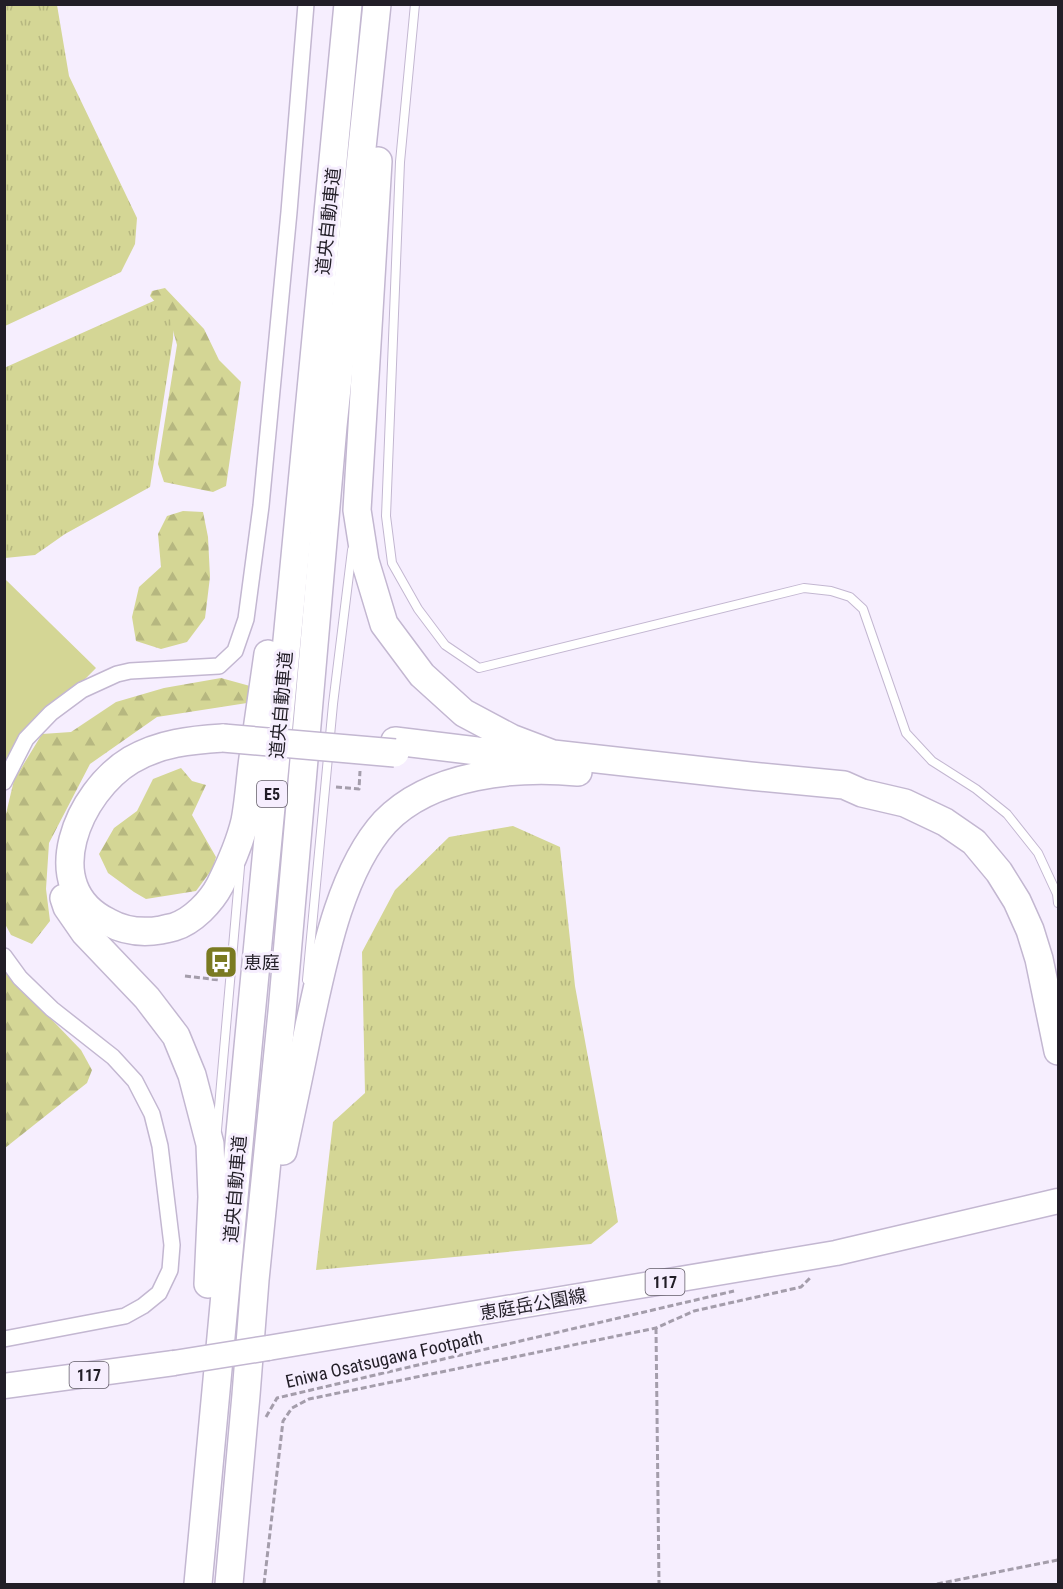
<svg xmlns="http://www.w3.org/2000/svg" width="1063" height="1589" font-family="'Roboto Condensed','Noto Sans JP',sans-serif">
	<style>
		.grass { fill: url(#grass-tufts) }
		.forest { fill: url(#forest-firs) }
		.green { fill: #d4d695 }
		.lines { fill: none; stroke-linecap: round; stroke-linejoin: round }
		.service-casing { stroke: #c3b7d1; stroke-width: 10 }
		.minor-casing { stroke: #c3b7d1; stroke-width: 18 }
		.primary-casing { stroke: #c3b7d1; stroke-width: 27 }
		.motorway-casing { stroke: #c3b7d1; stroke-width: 30 }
		.path { stroke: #a49dab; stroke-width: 3; stroke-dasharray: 6 3; stroke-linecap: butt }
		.service { stroke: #fff; stroke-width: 8 }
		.minor { stroke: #fff; stroke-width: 15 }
		.primary { stroke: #fff; stroke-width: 24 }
		.motorway { stroke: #fff; stroke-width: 27 }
		.primary-bridge-casing { stroke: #c3b7d1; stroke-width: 27; stroke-linecap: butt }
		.motorway-bridge-casing { stroke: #c3b7d1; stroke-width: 30; stroke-linecap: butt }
		.primary-bridge { stroke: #fff; stroke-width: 24 }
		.motorway-bridge { stroke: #fff; stroke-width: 27 }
		.labels { text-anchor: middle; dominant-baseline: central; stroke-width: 6; stroke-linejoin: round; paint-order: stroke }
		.shield { fill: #f6eefe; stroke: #625c68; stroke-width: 1.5 }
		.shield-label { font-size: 16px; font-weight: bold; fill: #221e27 }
		.street-label { font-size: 18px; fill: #221e27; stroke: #f6eefe }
		.poi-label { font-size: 18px; fill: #221e27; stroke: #f6eefe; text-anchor: start }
	</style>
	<defs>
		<pattern id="grass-tufts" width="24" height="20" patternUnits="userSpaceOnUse" patternTransform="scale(1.5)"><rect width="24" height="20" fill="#d4d695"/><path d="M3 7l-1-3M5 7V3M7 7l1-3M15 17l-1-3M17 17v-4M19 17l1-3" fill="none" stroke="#b6b780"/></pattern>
		<pattern id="forest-firs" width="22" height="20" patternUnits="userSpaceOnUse" patternTransform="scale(1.5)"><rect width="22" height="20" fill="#d4d695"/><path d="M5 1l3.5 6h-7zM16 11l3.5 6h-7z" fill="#b6b780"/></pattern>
	</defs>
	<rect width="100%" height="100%" fill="#f6eefe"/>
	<g class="grass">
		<polygon points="4,5 57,5 69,76 137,218 135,244 121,272 5,326"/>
		<polygon points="158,299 174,321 173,339 150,487 65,534 35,555 5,558 4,368"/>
		<polygon points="513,826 560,847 575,986 618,1222 591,1244 316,1270 333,1122 365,1093 362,952 395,890 449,837"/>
	</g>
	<g class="forest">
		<polygon points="165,288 204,329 219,360 241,382 226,486 213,492 164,482 158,464 177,345 170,319 150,296 152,291"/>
		<polygon points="183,511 203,512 208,537 210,577 205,618 187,642 161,649 136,641 132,617 139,587 161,567 158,534 167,516"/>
		<polygon points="221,678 250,686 247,703 157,717 90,764 49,843 46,889 50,921 32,944 11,935 5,924 5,818 14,780 42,734 71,732 116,702 164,688"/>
		<polygon points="181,768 192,781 206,785 192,815 216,857 213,868 196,891 146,899 134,892 108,873 99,854 114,828 137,811 153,779"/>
		<polygon points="5,971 81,1050 92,1070 87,1083 5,1148"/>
	</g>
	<polygon class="green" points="5,579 96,668 26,739 5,785"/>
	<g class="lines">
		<g class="service-casing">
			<g id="service">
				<polyline points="415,4 400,162 386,516 392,563 418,609 445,645 479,668 804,588 831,591 850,597 863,609 906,733 932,761 976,789 1007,814 1038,853 1057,894 1058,903"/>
				<polyline points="307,980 333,704 352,550"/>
				<polyline points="217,1130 240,867"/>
			</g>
		</g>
		<g class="minor-casing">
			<g id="minor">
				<polyline points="4,782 26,739 51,713 82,690 117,674 130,671 219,666 235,651 246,619 261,506 289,212 306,4"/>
				<polyline points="4,956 20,978 52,1009 113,1057 135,1081 152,1114 160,1146 172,1245 170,1270 159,1293 143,1306 125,1316 4,1339"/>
			</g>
		</g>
		<g class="primary-casing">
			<g id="primary">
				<polyline points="268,1348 836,1253 1058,1201"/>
				<polyline points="4,1386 174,1363"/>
			</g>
		</g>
		<g class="motorway-casing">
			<g id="motorway">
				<polyline points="378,161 357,510 365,561 384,624 422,675 464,713 511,738 553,754 750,776 844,785 862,793 905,803 945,822 974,842 999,872 1017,901 1030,930 1039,959 1058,1051"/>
				<path d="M223,738C191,740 160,743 131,760C79,791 36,887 108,922C124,931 143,933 161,930C165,929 170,928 174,927C193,921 211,902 220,885C230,865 240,842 245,821C249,800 250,779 253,758C258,723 263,689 268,654"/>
				<polyline points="395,741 477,751 537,756"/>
				<polyline points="64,898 67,907 85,933 147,998 176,1036 192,1075 210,1144 212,1197 208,1284"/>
				<path d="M283,1151C292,1109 301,1067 309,1026C323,962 340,871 385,822C431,774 516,766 578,772"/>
				<polyline points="198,1584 248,1047 348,4"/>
				<polyline points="229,1584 246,1395 255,1280 282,1012 333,426 377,4"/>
			</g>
		</g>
		<g class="path">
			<polyline points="336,787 359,789 360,771"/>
			<polyline points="185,976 219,980"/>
			<polyline points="656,1328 659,1584"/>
			<polyline points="266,1417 277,1398 734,1291"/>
			<polyline points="264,1584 283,1421 292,1408 309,1399 656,1328 694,1311 801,1287 811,1277"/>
			<polyline points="937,1584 1058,1560"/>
		</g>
		<use href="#service" class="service"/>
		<use href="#minor" class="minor"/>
		<use href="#primary" class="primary"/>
		<use href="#motorway" class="motorway"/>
		<g class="primary-bridge-casing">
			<polyline id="primary-bridge" points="174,1363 268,1348"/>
		</g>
		<g class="motorway-bridge-casing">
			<polyline id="motorway-bridge" points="223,738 395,753"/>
		</g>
		<use href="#primary-bridge" class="primary-bridge"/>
		<use href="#motorway-bridge" class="motorway-bridge"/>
	</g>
	<defs>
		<g id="bus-square" transform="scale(1.725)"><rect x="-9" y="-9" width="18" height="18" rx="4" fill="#7a7a21" stroke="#f6eefe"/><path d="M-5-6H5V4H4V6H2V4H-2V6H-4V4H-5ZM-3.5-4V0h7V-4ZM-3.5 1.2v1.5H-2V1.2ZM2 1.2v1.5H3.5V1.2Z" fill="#fff"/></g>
	</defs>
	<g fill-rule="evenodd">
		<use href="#bus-square" x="221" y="962"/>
	</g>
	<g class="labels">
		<g class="shield">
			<rect x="257" y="781" width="30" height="26" rx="4.5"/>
			<rect x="645.5" y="1269" width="39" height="26" rx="4.5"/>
			<rect x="69.5" y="1362" width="39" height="26" rx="4.5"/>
		</g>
		<g class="shield-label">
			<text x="272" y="794">E5</text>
			<text x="665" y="1282">117</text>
			<text x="89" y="1375">117</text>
		</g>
		<g class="street-label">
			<text transform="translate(328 221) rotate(-84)">道央自動車道</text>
			<text transform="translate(281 705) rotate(-85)">道央自動車道</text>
			<text transform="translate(235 1189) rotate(-85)">道央自動車道</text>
			<text transform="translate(533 1304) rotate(-10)">恵庭岳公園線</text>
			<text transform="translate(384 1359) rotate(-13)">Eniwa Osatsugawa Footpath</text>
		</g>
		<g class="poi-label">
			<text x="244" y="962">恵庭</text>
		</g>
	</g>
	<rect width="1063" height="1589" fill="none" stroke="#221e27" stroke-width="12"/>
</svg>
